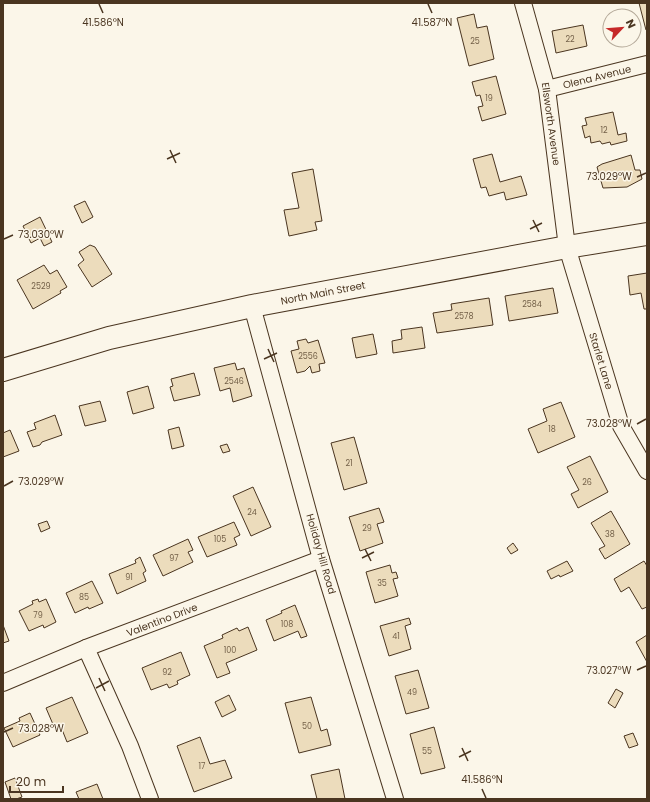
<svg xmlns="http://www.w3.org/2000/svg" width="650" height="802" font-family="Poppins,sans-serif">
	<style>
		.building { fill: #ecdcbc; stroke: #4a3520 }
		.lines { fill: none; stroke-linecap: round; stroke-linejoin: round }
		.minor-casing { stroke: #4a3520; stroke-width: 18 }
		.secondary-casing { stroke: #4a3520; stroke-width: 24 }
		.minor { stroke: #fbf6e9; stroke-width: 16 }
		.secondary { stroke: #fbf6e9; stroke-width: 22 }
		.ticks { fill: none; stroke: #4a3520; stroke-width: 1.5 }
		.labels { text-anchor: middle; dominant-baseline: central; stroke-width: 3; stroke-linejoin: round; paint-order: stroke }
		.number-label { font-size: 8px; fill: #725f47 }
		.street-label { font-size: 10px; fill: #4a3520; stroke: #fbf6e9 }
		.ticks-label { font-size: 10px; text-anchor: middle; fill: #4a3520; stroke: #fbf6e9; stroke-width: 3; stroke-linejoin: round; paint-order: stroke }
	</style>
	<rect width="100%" height="100%" fill="#fbf6e9"/>
	<g class="building">
		<polygon points="639,3 647,3 647,30 646,30"/>
		<polygon points="474,14 477,28 487,26 494,59 469,66 457,18"/>
		<polygon points="583,25 587,46 556,53 552,31"/>
		<polygon points="496,76 506,114 482,121 478,107 483,106 480,95 476,96 472,82"/>
		<polygon points="613,112 618,135 626,133 627,141 611,145 610,142 602,144 600,141 591,143 590,136 585,138 582,126 587,125 585,118"/>
		<polygon points="492,154 500,182 521,176 527,195 506,200 504,192 489,196 486,187 481,188 473,159"/>
		<polygon points="631,155 635,170 640,170 642,179 627,187 603,188 597,167 602,164"/>
		<polygon points="313,169 322,221 315,222 317,230 289,236 284,210 299,208 292,173"/>
		<polygon points="85,201 93,217 82,223 74,206"/>
		<polygon points="40,217 52,242 44,246 40,238 31,243 23,226"/>
		<polygon points="90,245 95,247 112,274 92,287 78,265 84,260 79,252"/>
		<polygon points="44,265 50,274 57,270 67,287 60,291 61,293 33,309 17,280"/>
		<polygon points="647,273 647,309 644,309 641,293 630,295 628,276"/>
		<polygon points="553,288 558,313 509,321 505,296"/>
		<polygon points="489,298 493,325 437,333 433,313 452,310 451,304"/>
		<polygon points="422,327 425,348 393,353 392,341 402,339 401,330"/>
		<polygon points="373,334 377,354 356,358 352,338"/>
		<polygon points="306,339 308,343 318,340 325,363 319,364 320,371 312,373 310,366 305,371 297,373 291,351 299,349 297,341"/>
		<polygon points="235,363 237,370 244,368 252,396 233,402 230,388 220,391 214,368"/>
		<polygon points="194,373 200,395 174,401 170,387 173,386 171,379"/>
		<polygon points="148,386 154,408 133,414 127,392"/>
		<polygon points="100,401 106,421 85,426 79,406"/>
		<polygon points="561,402 575,437 538,453 528,429 547,421 543,409"/>
		<polygon points="55,415 62,435 42,442 40,445 33,447 27,432 36,429 34,423"/>
		<polygon points="179,427 184,446 172,449 168,430"/>
		<polygon points="10,430 19,451 3,457 3,433"/>
		<polygon points="354,437 367,483 344,490 331,443"/>
		<polygon points="227,444 230,451 223,453 220,446"/>
		<polygon points="590,456 608,492 578,508 571,494 579,490 567,467"/>
		<polygon points="253,487 271,527 251,536 233,496"/>
		<polygon points="379,508 384,522 377,524 383,543 360,551 349,517"/>
		<polygon points="611,511 630,544 605,559 599,549 605,546 591,523"/>
		<polygon points="47,521 50,528 41,532 38,524"/>
		<polygon points="234,522 240,535 234,538 237,545 207,557 198,537"/>
		<polygon points="188,539 193,550 188,552 193,562 163,576 153,555"/>
		<polygon points="513,543 518,550 511,554 507,548"/>
		<polygon points="140,557 146,571 143,573 146,581 117,594 109,574 136,563 135,560"/>
		<polygon points="567,561 573,571 560,577 559,575 551,579 547,571"/>
		<polygon points="644,561 647,566 647,607 642,609 629,587 621,592 614,579"/>
		<polygon points="390,565 392,573 396,572 398,578 393,579 398,596 375,603 366,572"/>
		<polygon points="92,581 103,603 89,609 88,607 75,613 66,593"/>
		<polygon points="38,599 39,602 46,599 56,622 44,628 43,625 29,631 19,611 33,604 32,601"/>
		<polygon points="295,605 307,636 301,638 298,631 274,641 266,620 282,613 281,611"/>
		<polygon points="409,618 411,624 405,626 411,649 389,656 380,626"/>
		<polygon points="3,625 9,641 3,643"/>
		<polygon points="248,627 257,650 226,663 230,673 217,678 204,646 223,638 222,635 237,628 239,631"/>
		<polygon points="647,635 647,662 636,642"/>
		<polygon points="181,652 190,675 177,681 178,684 169,688 167,684 151,690 142,668"/>
		<polygon points="418,670 429,708 406,714 395,676"/>
		<polygon points="616,689 623,693 615,708 608,703"/>
		<polygon points="229,695 236,710 222,717 215,702"/>
		<polygon points="72,697 88,733 67,742 61,727 55,729 46,708"/>
		<polygon points="311,697 321,731 327,729 331,745 299,753 285,703"/>
		<polygon points="30,713 40,735 13,747 4,728 20,721 19,718"/>
		<polygon points="434,727 445,768 421,774 410,734"/>
		<polygon points="633,733 638,745 629,748 624,736"/>
		<polygon points="200,737 210,764 225,760 232,778 194,792 177,746"/>
		<polygon points="339,769 345,799 317,799 311,775"/>
		<polygon points="15,778 22,797 16,799 11,799 5,782"/>
		<polygon points="97,784 103,799 79,799 76,792"/>
	</g>
	<g class="lines">
		<g class="minor-casing">
			<g id="minor">
				<polyline points="523,3 547,89 567,247 621,426 647,471"/>
				<polyline points="547,89 647,64"/>
				<polyline points="252,306 321,559 395,799"/>
				<polyline points="86,648 130,746 150,799"/>
				<polyline points="3,683 86,648 321,559"/>
			</g>
		</g>
		<g class="secondary-casing">
			<polyline id="secondary" points="3,370 109,338 252,306 567,247 647,234"/>
		</g>
		<use href="#minor" class="minor"/>
		<use href="#secondary" class="secondary"/>
	</g>
	<path class="ticks" d="M99,4L103,13M428,4L432,13M170,150L176,163M167,159L180,153M637,177L646,173M533,220L539,232M530,229L542,223M4,239L13,235M268,349L274,362M264,359L277,353M637,424L646,419M4,486L13,481M365,549L371,561M362,558L374,552M637,670L646,666M99,678L105,691M96,688L109,681M4,732L13,728M462,748L468,761M459,757L471,751M482,789L486,798"/>
	<g class="labels">
		<g class="number-label">
			<text x="570" y="39">22</text>
			<text x="475" y="41">25</text>
			<text x="489" y="98">19</text>
			<text x="604" y="130">12</text>
			<text x="41" y="286">2529</text>
			<text x="532" y="304">2584</text>
			<text x="464" y="316">2578</text>
			<text x="308" y="356">2556</text>
			<text x="234" y="381">2546</text>
			<text x="552" y="429">18</text>
			<text x="349" y="463">21</text>
			<text x="587" y="482">26</text>
			<text x="252" y="512">24</text>
			<text x="367" y="528">29</text>
			<text x="610" y="534">38</text>
			<text x="220" y="539">105</text>
			<text x="174" y="558">97</text>
			<text x="129" y="577">91</text>
			<text x="382" y="583">35</text>
			<text x="84" y="597">85</text>
			<text x="38" y="615">79</text>
			<text x="287" y="624">108</text>
			<text x="396" y="636">41</text>
			<text x="230" y="650">100</text>
			<text x="167" y="672">92</text>
			<text x="412" y="692">49</text>
			<text x="307" y="726">50</text>
			<text x="427" y="751">55</text>
			<text x="202" y="766">17</text>
		</g>
		<g class="street-label">
			<text transform="translate(597 77) rotate(-14)">Olena Avenue</text>
			<text transform="translate(551 124) rotate(82)">Ellsworth Avenue</text>
			<text transform="translate(323 293) rotate(-11)">North Main Street</text>
			<text transform="translate(601 361) rotate(73)">Starlet Lane</text>
			<text transform="translate(321 554) rotate(74)">Holiday Hill Road</text>
			<text transform="translate(162 620) rotate(-21)">Valentino Drive</text>
		</g>
	</g>
	<g class="ticks-label">
		<text x="103" y="26">41.586°N</text>
		<text x="432" y="26">41.587°N</text>
		<text x="609" y="180">73.029°W</text>
		<text x="41" y="238">73.030°W</text>
		<text x="609" y="427">73.028°W</text>
		<text x="41" y="485">73.029°W</text>
		<text x="609" y="674">73.027°W</text>
		<text x="41" y="732">73.028°W</text>
		<text x="482" y="783">41.586°N</text>
	</g>
	<rect width="650" height="802" fill="none" stroke="#4a3520" stroke-width="8"/>
	<g transform="translate(622 28) rotate(64)"><circle r="19" fill="#fbf6e9" stroke="#b4a999"/>
	<path d="M0-3L7 15L0 10L-7 15Z" fill="#c62828"/>
	<text y="-6" font-size="11" font-weight="bold" text-anchor="middle" fill="#4a3520">N</text>
	</g>
	<path d="M10 786v6h53v-6" fill="none" stroke="#4a3520" stroke-width="2"/>
	<text x="16" y="786" font-size="12" fill="#4a3520" stroke="#fbf6e9" stroke-width="3" paint-order="stroke">20 m</text>
</svg>
